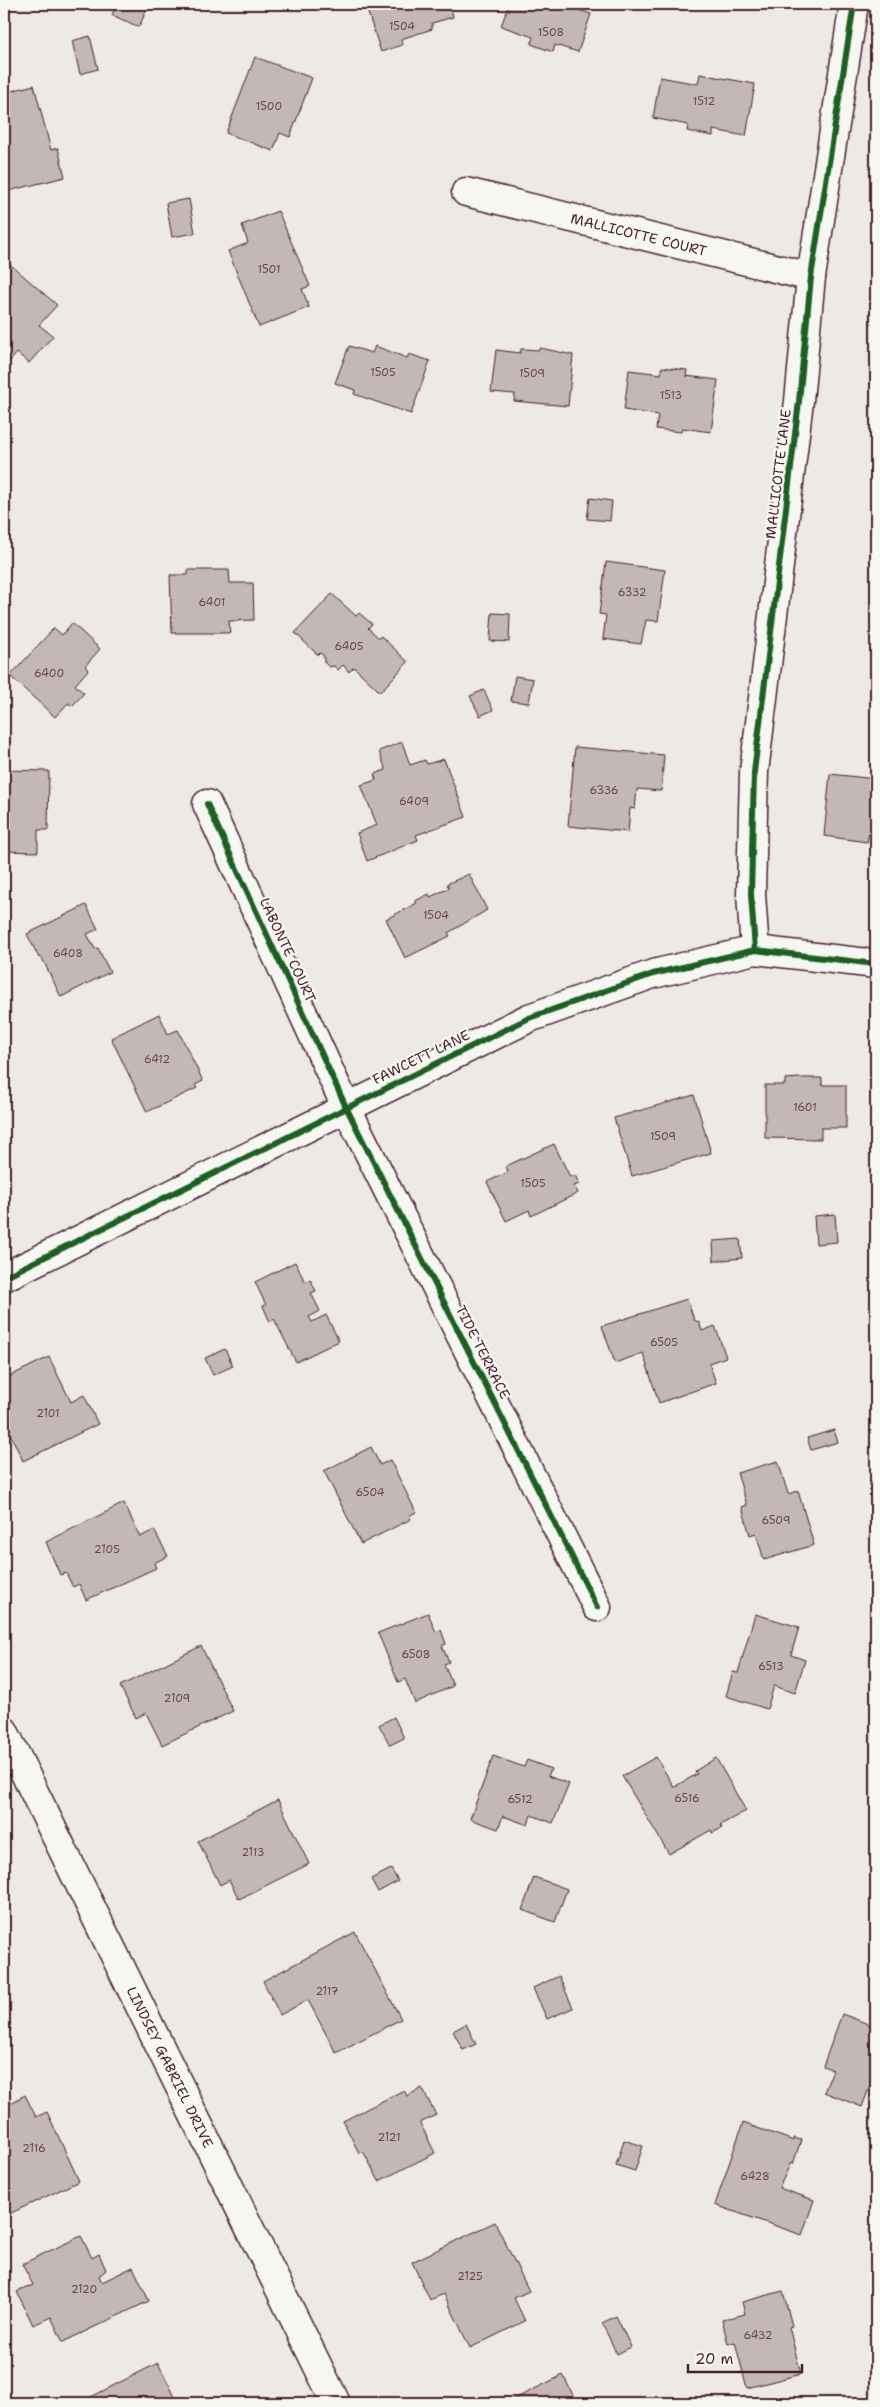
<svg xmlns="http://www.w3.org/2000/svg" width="880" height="2407" font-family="'Shantell Sans',sans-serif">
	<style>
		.building { fill: #c4b7b7; stroke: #4a1f2b }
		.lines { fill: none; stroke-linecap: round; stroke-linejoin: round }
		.minor-casing { stroke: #4a1f2b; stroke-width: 31 }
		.minor { stroke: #f6f6f2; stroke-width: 28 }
		.cycleway-casing { stroke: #f6f6f2; stroke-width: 9 }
		.cycleway { stroke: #1b5e20; stroke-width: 6 }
		.labels { text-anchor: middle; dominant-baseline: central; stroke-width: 4.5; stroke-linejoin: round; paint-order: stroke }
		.number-label { font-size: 11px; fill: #68454e }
		.street-label { font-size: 14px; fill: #4a1f2b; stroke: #f6f6f2 }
	</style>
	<rect width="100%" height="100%" fill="#ece9e6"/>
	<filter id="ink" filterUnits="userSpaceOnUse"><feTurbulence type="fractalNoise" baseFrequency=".02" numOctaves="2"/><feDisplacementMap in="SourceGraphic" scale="10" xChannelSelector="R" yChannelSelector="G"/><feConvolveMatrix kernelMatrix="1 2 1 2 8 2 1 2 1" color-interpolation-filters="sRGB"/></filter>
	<g filter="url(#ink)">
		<g class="building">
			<polygon points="117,4 149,4 139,27 112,15"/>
			<polygon points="365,4 450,4 453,17 432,23 432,29 401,39 402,45 381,52"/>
			<polygon points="509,4 571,4 570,7 591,14 578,52 555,45 553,52 531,44 533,37 501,26"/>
			<polygon points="90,36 98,69 80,74 72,41"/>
			<polygon points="255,57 312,78 290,137 280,133 273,151 226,133"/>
			<polygon points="700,74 755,84 746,136 713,130 713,136 687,131 688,125 653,118 660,77 698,84"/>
			<polygon points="34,85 51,150 58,148 65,177 4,192 4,93"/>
			<polygon points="189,199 195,233 172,237 166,203"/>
			<polygon points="278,211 310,286 302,289 309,307 259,327 228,251 248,243 242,225"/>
			<polygon points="4,259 57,305 39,325 53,336 29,363 17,353 4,368"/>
			<polygon points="349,346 372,353 375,346 407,358 409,354 430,361 411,414 354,394 355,390 335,383"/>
			<polygon points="540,348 573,355 568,406 514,401 515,394 491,392 496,350 520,353 521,349 539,350"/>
			<polygon points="662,367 687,370 686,376 718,380 711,432 682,428 681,432 656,429 658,415 624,410 629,370 661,374"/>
			<polygon points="590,498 612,501 610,521 587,519"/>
			<polygon points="606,562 665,570 658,621 646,620 641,644 603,639 606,615 599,614"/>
			<polygon points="188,570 229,570 230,583 253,583 254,620 229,621 230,633 172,633 170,575 188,575"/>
			<polygon points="332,594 356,616 359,613 372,624 368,628 379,638 381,636 408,662 380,692 354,667 349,672 343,665 338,670 334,666 329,667 324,662 324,656 320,653 318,655 295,633"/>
			<polygon points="492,613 510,614 509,642 490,641"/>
			<polygon points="72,623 100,649 85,666 88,670 75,685 84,693 72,706 68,703 55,717 10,676 54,628 62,635"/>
			<polygon points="515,676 533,679 529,703 511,701"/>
			<polygon points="484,690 493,710 480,716 470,696"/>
			<polygon points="402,742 410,765 425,760 427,764 444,759 466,817 416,835 418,840 367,861 357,833 377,825 361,785 376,780 374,774 386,770 379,751"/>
			<polygon points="575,747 664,755 661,791 637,789 635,809 630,808 628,832 568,826"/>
			<polygon points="4,770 49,771 48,830 38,830 38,852 4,851"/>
			<polygon points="830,774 876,779 876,833 869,833 867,842 824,836"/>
			<polygon points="469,874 487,910 448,933 450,936 405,958 386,919 417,903 415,901 429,894 430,897 449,888 447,884"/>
			<polygon points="86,905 98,929 87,934 95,949 98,948 110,972 61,997 41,956 39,958 27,934"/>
			<polygon points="159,1014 168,1034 178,1030 203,1081 195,1085 197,1088 147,1112 111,1038"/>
			<polygon points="800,1078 822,1078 822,1085 846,1085 846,1128 821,1128 821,1139 765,1138 765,1085 785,1085 785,1079"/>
			<polygon points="694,1095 711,1153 632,1176 614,1118"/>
			<polygon points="554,1144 570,1177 575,1175 579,1184 574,1186 578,1193 531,1216 529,1210 506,1221 487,1182 508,1172 506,1166"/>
			<polygon points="835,1214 837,1242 816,1244 814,1216"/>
			<polygon points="740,1239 742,1258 714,1261 713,1241"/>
			<polygon points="295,1262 305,1282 310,1279 316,1291 311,1293 320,1311 309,1317 312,1322 326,1315 339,1341 296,1362 274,1319 270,1322 263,1306 266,1305 255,1282"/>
			<polygon points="687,1299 694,1320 699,1322 702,1331 715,1326 726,1357 709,1363 716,1383 659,1403 643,1353 615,1363 602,1326"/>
			<polygon points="225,1349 233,1366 213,1375 205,1358"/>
			<polygon points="49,1357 71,1402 84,1395 98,1424 23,1461 6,1425 4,1426 4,1379"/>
			<polygon points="834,1430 838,1442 811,1450 807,1438"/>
			<polygon points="371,1447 380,1465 390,1460 416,1512 409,1516 411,1519 361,1544 324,1471"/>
			<polygon points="778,1461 788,1494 798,1491 814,1545 764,1560 756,1533 750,1535 742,1507 747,1505 737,1473"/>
			<polygon points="124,1503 140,1537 154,1530 168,1556 154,1563 156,1568 86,1600 79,1584 73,1587 66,1573 60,1575 46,1542"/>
			<polygon points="428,1613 436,1632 441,1630 446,1644 442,1646 449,1662 444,1664 453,1686 415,1703 405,1679 398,1682 378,1633"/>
			<polygon points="755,1614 799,1627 791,1655 805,1660 795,1693 774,1686 767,1709 726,1696 733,1672 738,1673"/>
			<polygon points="201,1646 233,1711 162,1745 146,1713 136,1718 120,1686"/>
			<polygon points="394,1717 404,1738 390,1745 379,1725"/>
			<polygon points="493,1756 524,1767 527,1760 551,1769 548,1776 569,1784 553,1823 531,1815 528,1825 503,1816 498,1829 470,1819"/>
			<polygon points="656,1757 674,1787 697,1774 695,1771 716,1758 746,1811 720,1825 722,1828 712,1833 711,1830 669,1854 622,1776"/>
			<polygon points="278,1800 309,1864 239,1899 229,1880 220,1885 198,1841"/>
			<polygon points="391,1869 398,1881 378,1892 371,1879"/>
			<polygon points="534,1877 567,1889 555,1922 522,1910"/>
			<polygon points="355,1932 401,2019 336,2053 308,2000 280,2015 263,1981"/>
			<polygon points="559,1976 573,2008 547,2019 533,1988"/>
			<polygon points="842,2014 876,2027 876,2085 871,2083 862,2107 824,2092 833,2070 823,2066"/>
			<polygon points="4,2017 11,2030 4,2034"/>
			<polygon points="466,2024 476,2044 463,2050 453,2031"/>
			<polygon points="422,2088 436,2115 420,2123 435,2153 379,2181 363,2151 359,2153 343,2121 404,2090 407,2096"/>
			<polygon points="25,2095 36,2117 47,2112 79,2181 7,2215 4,2209 4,2107"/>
			<polygon points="743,2123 794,2141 794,2138 801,2140 793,2164 791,2162 779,2188 814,2200 802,2235 715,2205"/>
			<polygon points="624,2140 643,2146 635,2171 616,2165"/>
			<polygon points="495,2222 529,2291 514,2298 525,2321 470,2348 444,2294 430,2300 412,2262"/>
			<polygon points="81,2236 92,2258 99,2254 106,2270 99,2276 102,2282 133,2267 149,2301 63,2342 51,2317 33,2325 17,2292 33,2285 22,2264"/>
			<polygon points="783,2291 792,2326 789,2327 801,2374 747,2388 735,2342 728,2344 722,2320 745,2314 742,2302"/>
			<polygon points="616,2316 631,2347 617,2354 602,2323"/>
			<polygon points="158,2363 178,2403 87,2403 85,2400"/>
			<polygon points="563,2375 577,2403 506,2403"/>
		</g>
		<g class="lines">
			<g class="minor-casing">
				<g id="minor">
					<path id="s1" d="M466,192L811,277"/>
					<polyline points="207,804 346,1107 597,1607"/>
					<polyline points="755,950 751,894 754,772 799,401 811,277 854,4"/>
					<polyline points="4,1277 529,1018 653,974 755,950 876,964"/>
					<path id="s2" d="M4,1731L336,2403"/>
				</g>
			</g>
			<use href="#minor" class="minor"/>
			<g class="cycleway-casing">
				<g id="cycleway">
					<polyline points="207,804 346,1107 597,1607"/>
					<polyline points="755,950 751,894 754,772 799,401 811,277 854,4"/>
					<polyline points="4,1277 529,1018 653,974 755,950 876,964"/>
				</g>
			</g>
			<use href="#cycleway" class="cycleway"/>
		</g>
	</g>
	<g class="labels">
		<g class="number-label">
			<text x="402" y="26">1504</text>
			<text x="551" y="32">1508</text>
			<text x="704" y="101">1512</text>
			<text x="269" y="106">1500</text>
			<text x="269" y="269">1501</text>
			<text x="383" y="372">1505</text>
			<text x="532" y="373">1509</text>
			<text x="671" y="395">1513</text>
			<text x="632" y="592">6332</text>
			<text x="212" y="602">6401</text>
			<text x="349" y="646">6405</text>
			<text x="49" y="673">6400</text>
			<text x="604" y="790">6336</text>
			<text x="414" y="801">6409</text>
			<text x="436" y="915">1504</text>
			<text x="68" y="953">6408</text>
			<text x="157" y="1059">6412</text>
			<text x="805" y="1107">1601</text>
			<text x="663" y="1136">1509</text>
			<text x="533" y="1183">1505</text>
			<text x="664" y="1342">6505</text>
			<text x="48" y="1413">2101</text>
			<text x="370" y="1492">6504</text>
			<text x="776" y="1520">6509</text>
			<text x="107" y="1549">2105</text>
			<text x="416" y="1654">6508</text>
			<text x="771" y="1666">6513</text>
			<text x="177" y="1698">2109</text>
			<text x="687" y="1798">6516</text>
			<text x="520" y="1799">6512</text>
			<text x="253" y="1852">2113</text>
			<text x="327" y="1991">2117</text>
			<text x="389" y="2137">2121</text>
			<text x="34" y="2148">2116</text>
			<text x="755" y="2176">6428</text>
			<text x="470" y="2276">2125</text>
			<text x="84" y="2289">2120</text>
			<text x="758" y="2335">6432</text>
		</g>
		<g class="street-label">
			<text stroke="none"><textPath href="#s1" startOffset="178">MALLICOTTE COURT</textPath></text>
			<text transform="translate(778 474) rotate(-83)">MALLICOTTE LANE</text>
			<text transform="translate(288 950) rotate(65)">LABONTE COURT</text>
			<text transform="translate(421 1057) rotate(-26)">FAWCETT LANE</text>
			<text transform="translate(483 1352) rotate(63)">TIDE TERRACE</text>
			<text stroke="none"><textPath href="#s2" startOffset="375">LINDSEY GABRIEL DRIVE</textPath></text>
		</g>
	</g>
	<rect width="880" height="2407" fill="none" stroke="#f6f6f2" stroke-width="20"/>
	<rect x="10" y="10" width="860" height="2387" fill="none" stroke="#4a1f2b" stroke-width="2" filter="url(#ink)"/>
	<path d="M688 2364v8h114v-8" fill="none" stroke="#4a1f2b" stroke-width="2.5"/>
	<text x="695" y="2364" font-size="15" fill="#4a1f2b" stroke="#f6f6f2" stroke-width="4" paint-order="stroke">20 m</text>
</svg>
